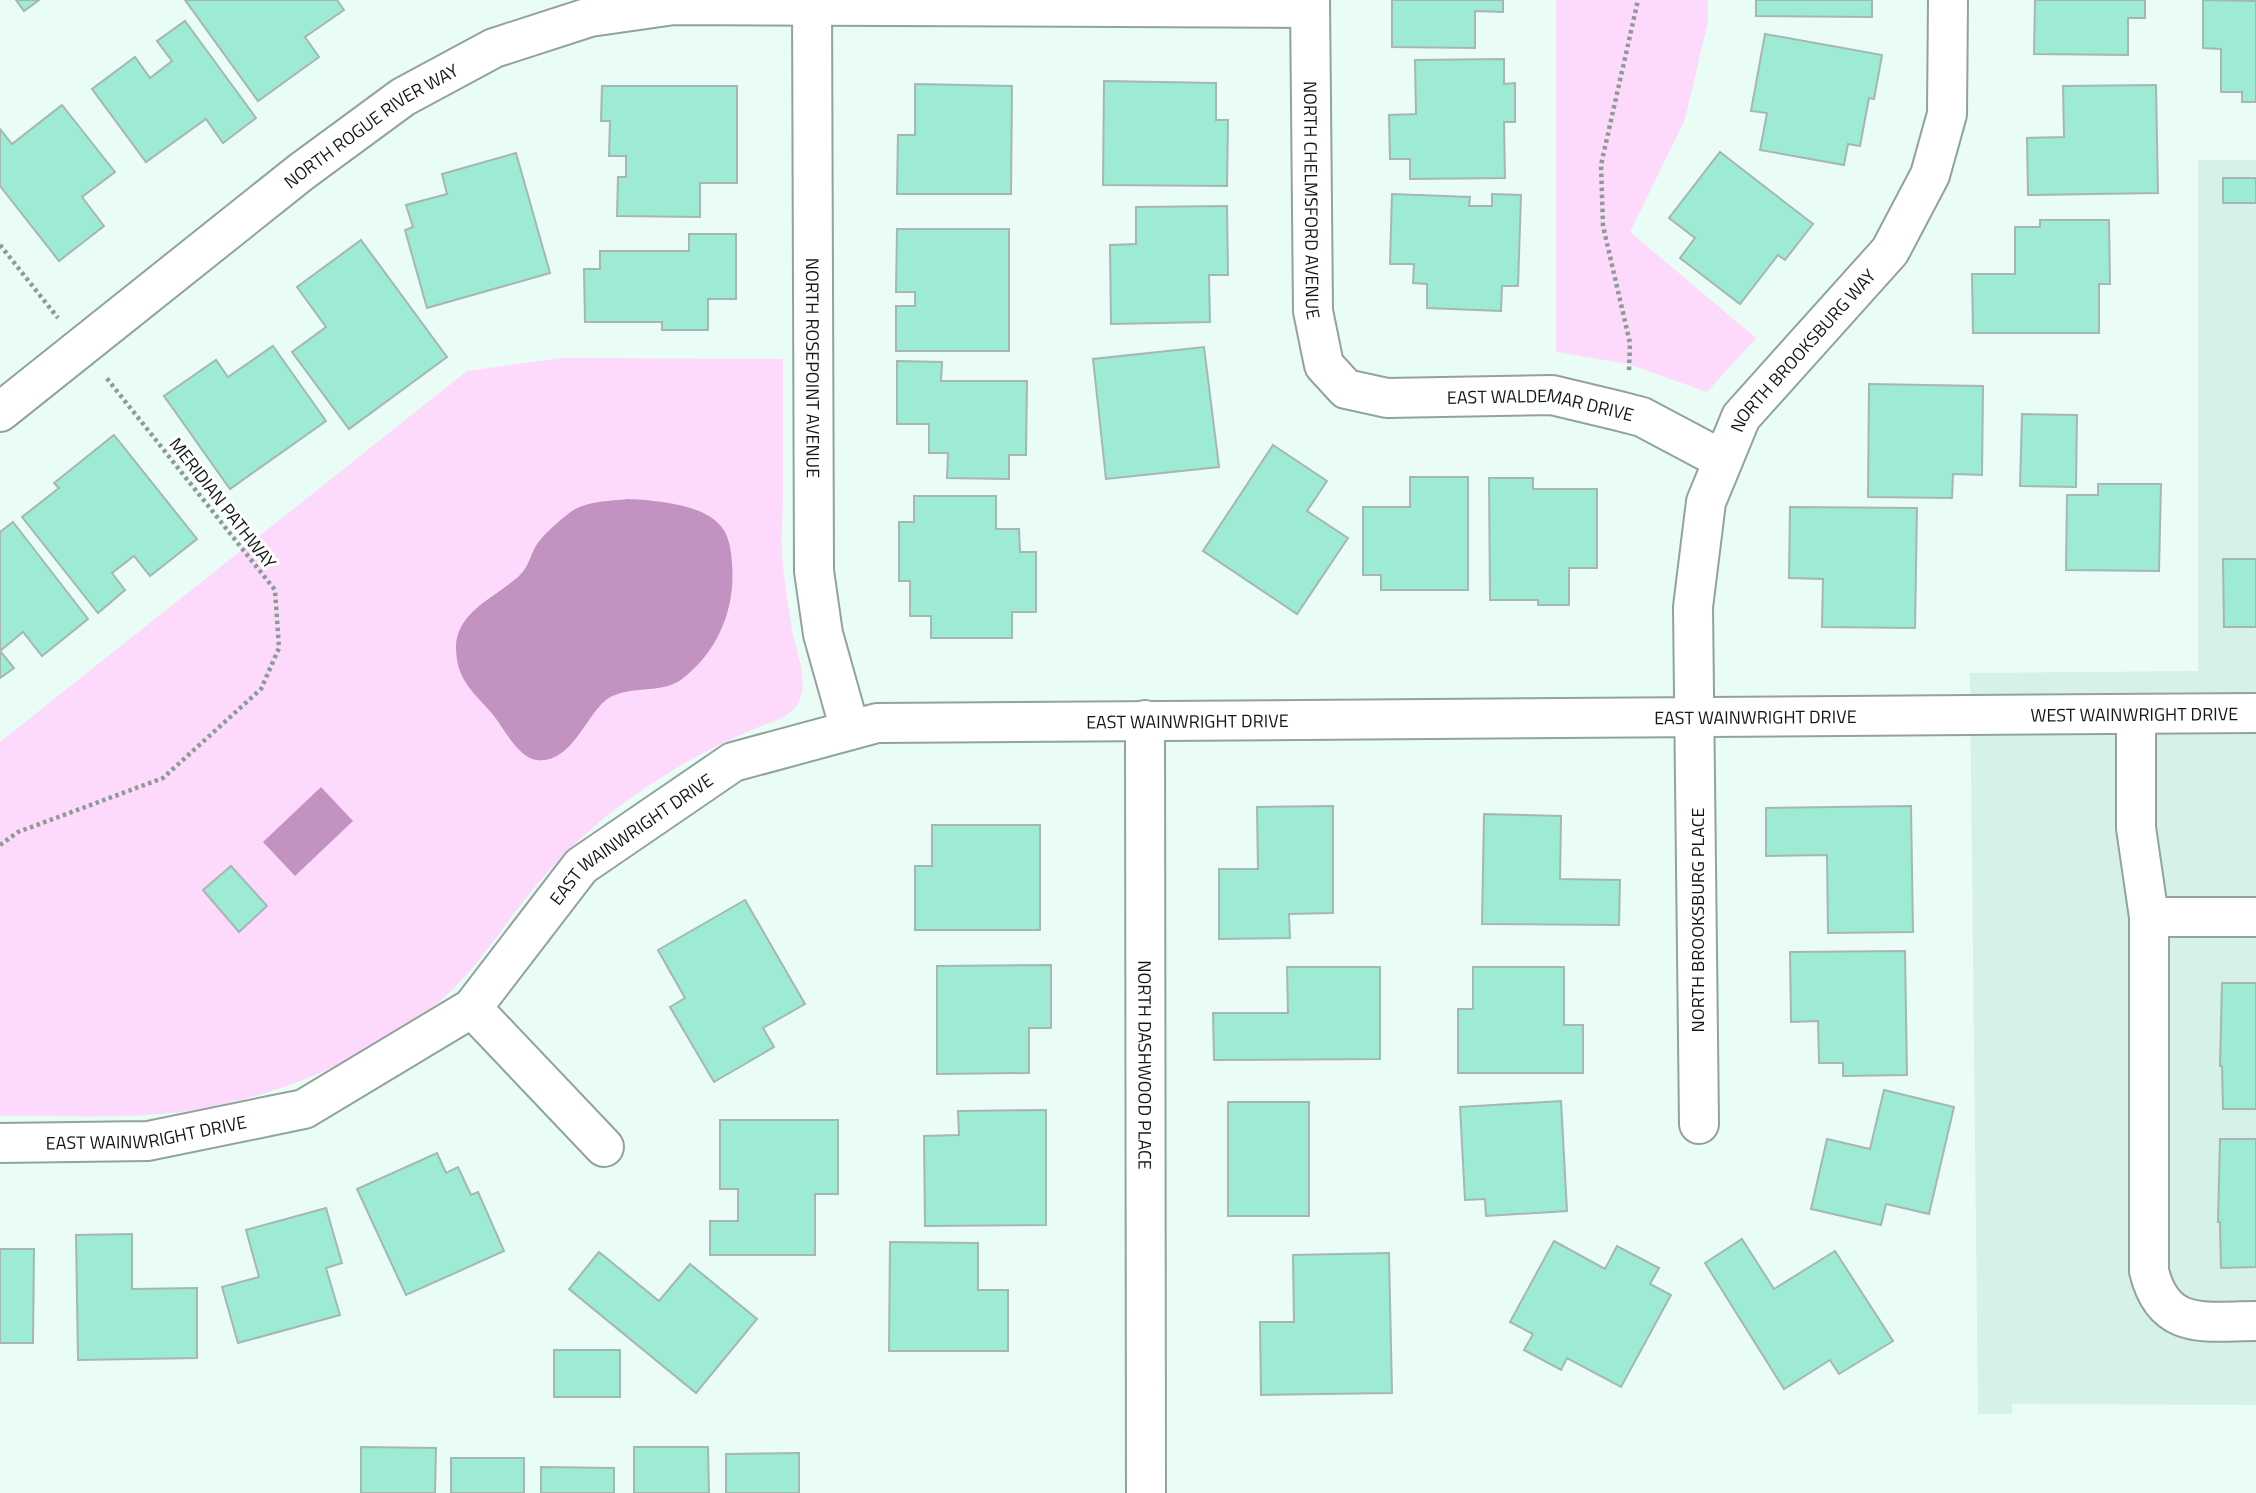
<svg xmlns="http://www.w3.org/2000/svg" width="2256" height="1493" font-family="'Titillium Web',sans-serif">
	<style>
		.built { fill: #d6f1e8 }
		.green { fill: #fddafb }
		.water { fill: #c293c0 }
		.building { fill: #9debd4; stroke: #a6b7b2; stroke-width: 2 }
		.lines { fill: none; stroke-linecap: round; stroke-linejoin: round }
		.minor-casing { stroke: #92a39d; stroke-width: 42 }
		.path { stroke: #8d9b96; stroke-width: 4.5; stroke-dasharray: 3.5 3.5; stroke-linecap: butt }
		.minor { stroke: #fff; stroke-width: 38 }
		.labels { text-anchor: middle; dominant-baseline: central; stroke-width: 6; stroke-linejoin: round; paint-order: stroke }
		.street-label { font-size: 18px; fill: #111816; stroke: #fff }
	</style>
	<rect width="100%" height="100%" fill="#e9fcf5"/>
	<polygon class="built" points="2198,160 2256,160 2256,1405 2012,1404 2012,1414 1978,1414 1970,673 2198,671"/>
	<g class="green">
		<polygon points="1556,0 1708,0 1708,21 1685,119 1630,232 1756,338 1707,392 1628,364 1556,352"/>
		<path d="M561,358L783,359C783,405 783,450 783,495C783,518 780,543 783,566C785,588 789,609 792,630C796,652 808,678 800,699C794,716 774,721 759,727C710,747 666,772 624,803C593,825 564,853 539,882C510,916 486,956 454,988C389,1052 283,1095 194,1110C131,1120 64,1115 0,1116V742L467,371Z"/>
	</g>
	<g class="water">
		<path d="M628,499C653,500 701,504 719,524C729,534 731,549 732,563C736,608 718,652 682,679C662,695 627,684 606,700C585,717 571,764 537,760C519,758 504,729 494,716C475,693 457,682 456,649C455,612 496,597 519,576C530,565 530,555 537,544C545,533 561,519 572,511C587,501 610,501 628,499Z"/>
		<polygon points="321,787 353,821 295,876 263,842"/>
	</g>
	<g class="building">
		<polygon points="16,0 39,0 24,11"/>
		<polygon points="185,0 337,0 344,10 305,37 319,57 258,101"/>
		<polygon points="1392,0 1503,0 1503,12 1475,11 1475,48 1392,47"/>
		<polygon points="1756,0 1872,0 1872,17 1756,16"/>
		<polygon points="2035,0 2145,0 2145,18 2128,18 2128,55 2034,54"/>
		<polygon points="2203,0 2256,1 2256,102 2242,102 2242,92 2221,92 2221,49 2203,48"/>
		<polygon points="185,21 256,118 223,143 206,119 146,162 92,89 135,57 150,78 172,61 157,41"/>
		<polygon points="1765,34 1882,55 1874,99 1869,98 1860,146 1848,144 1844,165 1760,150 1767,113 1751,111"/>
		<polygon points="1504,59 1504,84 1515,83 1515,122 1504,122 1505,178 1410,179 1410,159 1390,159 1389,115 1416,114 1415,60"/>
		<polygon points="1104,81 1216,83 1216,120 1228,120 1227,186 1103,185"/>
		<polygon points="915,84 1012,86 1011,194 897,194 898,135 915,135"/>
		<polygon points="2156,85 2158,193 2028,195 2027,138 2064,137 2063,86"/>
		<polygon points="602,86 737,86 737,183 700,183 700,217 617,216 618,177 626,177 626,156 609,156 610,121 601,121"/>
		<polygon points="62,105 115,172 82,197 104,226 59,261 0,186 0,129 12,144"/>
		<polygon points="1720,152 1813,224 1785,260 1778,255 1740,304 1680,258 1695,238 1669,218"/>
		<polygon points="516,153 550,273 427,308 405,230 413,227 406,205 447,194 442,174"/>
		<rect x="2223" y="178" width="33" height="25"/>
		<polygon points="1392,194 1470,197 1469,206 1492,206 1492,194 1521,195 1518,286 1502,286 1501,311 1427,308 1427,284 1413,283 1414,264 1390,264"/>
		<polygon points="1227,206 1228,275 1209,275 1210,322 1111,324 1110,245 1136,244 1136,207"/>
		<polygon points="2040,220 2109,220 2110,284 2099,284 2099,333 1973,333 1972,274 2015,274 2015,227 2040,227"/>
		<polygon points="897,229 1009,229 1009,351 896,351 896,306 915,306 915,292 896,292"/>
		<polygon points="689,234 736,234 736,299 708,299 708,330 662,330 662,322 585,322 584,269 600,269 600,251 689,251"/>
		<polygon points="361,240 447,357 349,429 292,352 326,327 297,287"/>
		<polygon points="273,346 326,421 230,489 164,396 216,360 228,377"/>
		<polygon points="1204,347 1219,467 1106,479 1093,359"/>
		<polygon points="897,361 942,362 941,381 1027,381 1026,455 1009,455 1009,479 947,478 948,453 929,453 929,424 897,424"/>
		<polygon points="1869,384 1983,386 1982,475 1953,474 1952,498 1868,497"/>
		<polygon points="2022,414 2077,415 2076,487 2020,486"/>
		<polygon points="114,435 197,539 150,576 134,556 112,573 125,590 98,613 22,517 59,488 54,483"/>
		<polygon points="1273,445 1327,481 1307,511 1348,538 1297,614 1203,551"/>
		<polygon points="1410,477 1468,477 1468,590 1381,590 1381,575 1363,575 1363,507 1410,507"/>
		<polygon points="1489,478 1533,478 1533,489 1597,489 1597,568 1569,568 1569,605 1538,605 1538,600 1490,600"/>
		<polygon points="2098,484 2161,484 2159,571 2066,570 2067,495 2098,495"/>
		<polygon points="914,496 996,496 996,529 1019,529 1020,552 1036,552 1036,612 1012,612 1012,638 931,638 931,616 910,616 910,581 899,581 899,522 914,522"/>
		<polygon points="1790,507 1917,508 1915,628 1822,627 1823,579 1789,578"/>
		<polygon points="13,522 88,619 42,656 23,632 0,651 14,668 0,678 0,532"/>
		<polygon points="2223,559 2256,559 2256,627 2224,627"/>
		<polygon points="1333,806 1333,913 1289,914 1290,938 1219,939 1219,869 1258,869 1257,807"/>
		<polygon points="1911,806 1913,932 1828,933 1827,855 1766,856 1766,808"/>
		<polygon points="1484,814 1561,816 1560,879 1620,880 1619,925 1482,924"/>
		<polygon points="932,825 1040,825 1040,930 915,930 915,866 932,866"/>
		<polygon points="231,866 267,906 239,932 203,890"/>
		<polygon points="745,900 805,1004 763,1028 774,1047 714,1082 670,1007 685,998 658,950"/>
		<polygon points="1905,951 1907,1075 1843,1076 1843,1063 1819,1063 1818,1021 1791,1022 1790,952"/>
		<polygon points="1051,965 1051,1028 1029,1028 1029,1073 937,1074 937,966"/>
		<polygon points="1287,967 1380,967 1380,1059 1214,1060 1213,1013 1288,1013"/>
		<polygon points="1473,967 1564,967 1564,1025 1583,1025 1583,1073 1458,1073 1458,1009 1473,1009"/>
		<polygon points="2222,983 2256,983 2256,1109 2223,1109 2222,1066 2220,1066"/>
		<polygon points="1884,1090 1954,1107 1929,1214 1886,1204 1881,1225 1811,1209 1827,1139 1870,1149"/>
		<polygon points="1561,1101 1567,1211 1486,1216 1485,1199 1465,1200 1460,1107"/>
		<rect x="1228" y="1102" width="81" height="114"/>
		<polygon points="1046,1110 1046,1225 925,1226 924,1136 959,1135 958,1111"/>
		<polygon points="720,1120 838,1120 838,1194 815,1194 815,1255 710,1255 710,1221 738,1221 738,1189 720,1189"/>
		<polygon points="2220,1139 2256,1139 2256,1267 2221,1268 2220,1222 2218,1222"/>
		<polygon points="437,1153 446,1173 458,1167 471,1195 478,1192 504,1251 406,1295 357,1189"/>
		<polygon points="326,1208 342,1263 326,1268 340,1315 238,1343 222,1287 259,1277 246,1230"/>
		<polygon points="132,1234 132,1289 197,1288 197,1358 78,1360 76,1235"/>
		<polygon points="1742,1239 1774,1289 1835,1251 1893,1341 1839,1374 1830,1360 1784,1389 1705,1263"/>
		<polygon points="1554,1241 1605,1269 1617,1246 1659,1268 1650,1284 1671,1295 1621,1387 1567,1358 1561,1370 1524,1350 1533,1334 1510,1322"/>
		<polygon points="890,1242 978,1243 978,1290 1008,1290 1008,1351 889,1351"/>
		<polygon points="0,1249 34,1249 33,1343 0,1343"/>
		<polygon points="599,1252 659,1301 690,1264 757,1319 696,1393 569,1289"/>
		<polygon points="1389,1253 1392,1393 1261,1395 1260,1322 1294,1322 1293,1255"/>
		<rect x="554" y="1350" width="66" height="47"/>
		<polygon points="361,1447 436,1448 435,1493 361,1493"/>
		<polygon points="634,1447 708,1447 709,1493 634,1493"/>
		<polygon points="799,1453 799,1493 726,1493 726,1454"/>
		<rect x="451" y="1458" width="73" height="35"/>
		<polygon points="541,1467 614,1468 614,1493 541,1493"/>
	</g>
	<g class="lines">
		<g class="minor-casing">
			<g id="minor">
				<path id="s1" d="M812,0L814,571L823,634L850,730"/>
				<path id="s2" d="M1310,0L1313,311L1324,365L1346,389L1387,398L1552,395L1619,411L1642,417L1723,460"/>
				<path id="s3" d="M0,412L301,172L403,97L494,48L590,17L674,5L1310,8"/>
				<path d="M2136,714V828L2149,917V1271C2164,1332 2205,1321 2256,1321"/>
				<path id="s4" d="M1145,720L1146,1493"/>
				<polyline points="2149,917 2256,917"/>
				<polyline points="472,1008 604,1147"/>
				<path id="s5" d="M1699,1124L1693,607L1706,502L1741,417L1890,251L1930,175L1947,114L1948,0"/>
				<path id="s6" d="M0,1143L148,1141L304,1109L472,1008L581,866L733,762L877,723L2256,713"/>
			</g>
		</g>
		<g class="path">
			<polyline points="0,245 58,318"/>
			<polyline points="1629,370 1630,343 1603,226 1601,165 1638,0"/>
			<polyline points="0,845 18,832 163,778 261,689 279,648 275,590 105,376"/>
		</g>
		<use href="#minor" class="minor"/>
	</g>
	<g class="labels">
		<g class="street-label">
			<text stroke="none"><textPath href="#s3" startOffset="469">NORTH ROGUE RIVER WAY</textPath></text>
			<text stroke="none"><textPath href="#s2" startOffset="200">NORTH CHELMSFORD AVENUE</textPath></text>
			<text stroke="none"><textPath href="#s5" startOffset="805">NORTH BROOKSBURG WAY</textPath></text>
			<text stroke="none"><textPath href="#s1" startOffset="368">NORTH ROSEPOINT AVENUE</textPath></text>
			<text stroke="none"><textPath href="#s2" startOffset="595">EAST WALDEMAR DRIVE</textPath></text>
			<text transform="translate(223 503) rotate(52)">MERIDIAN PATHWAY</text>
			<text stroke="none"><textPath href="#s6" startOffset="2273">WEST WAINWRIGHT DRIVE</textPath></text>
			<text stroke="none"><textPath href="#s6" startOffset="1894">EAST WAINWRIGHT DRIVE</textPath></text>
			<text stroke="none"><textPath href="#s6" startOffset="1326">EAST WAINWRIGHT DRIVE</textPath></text>
			<text stroke="none"><textPath href="#s6" startOffset="738">EAST WAINWRIGHT DRIVE</textPath></text>
			<text transform="translate(1697 920) rotate(-90)">NORTH BROOKSBURG PLACE</text>
			<text stroke="none"><textPath href="#s4" startOffset="345">NORTH DASHWOOD PLACE</textPath></text>
			<text stroke="none"><textPath href="#s6" startOffset="147">EAST WAINWRIGHT DRIVE</textPath></text>
		</g>
	</g>
</svg>
